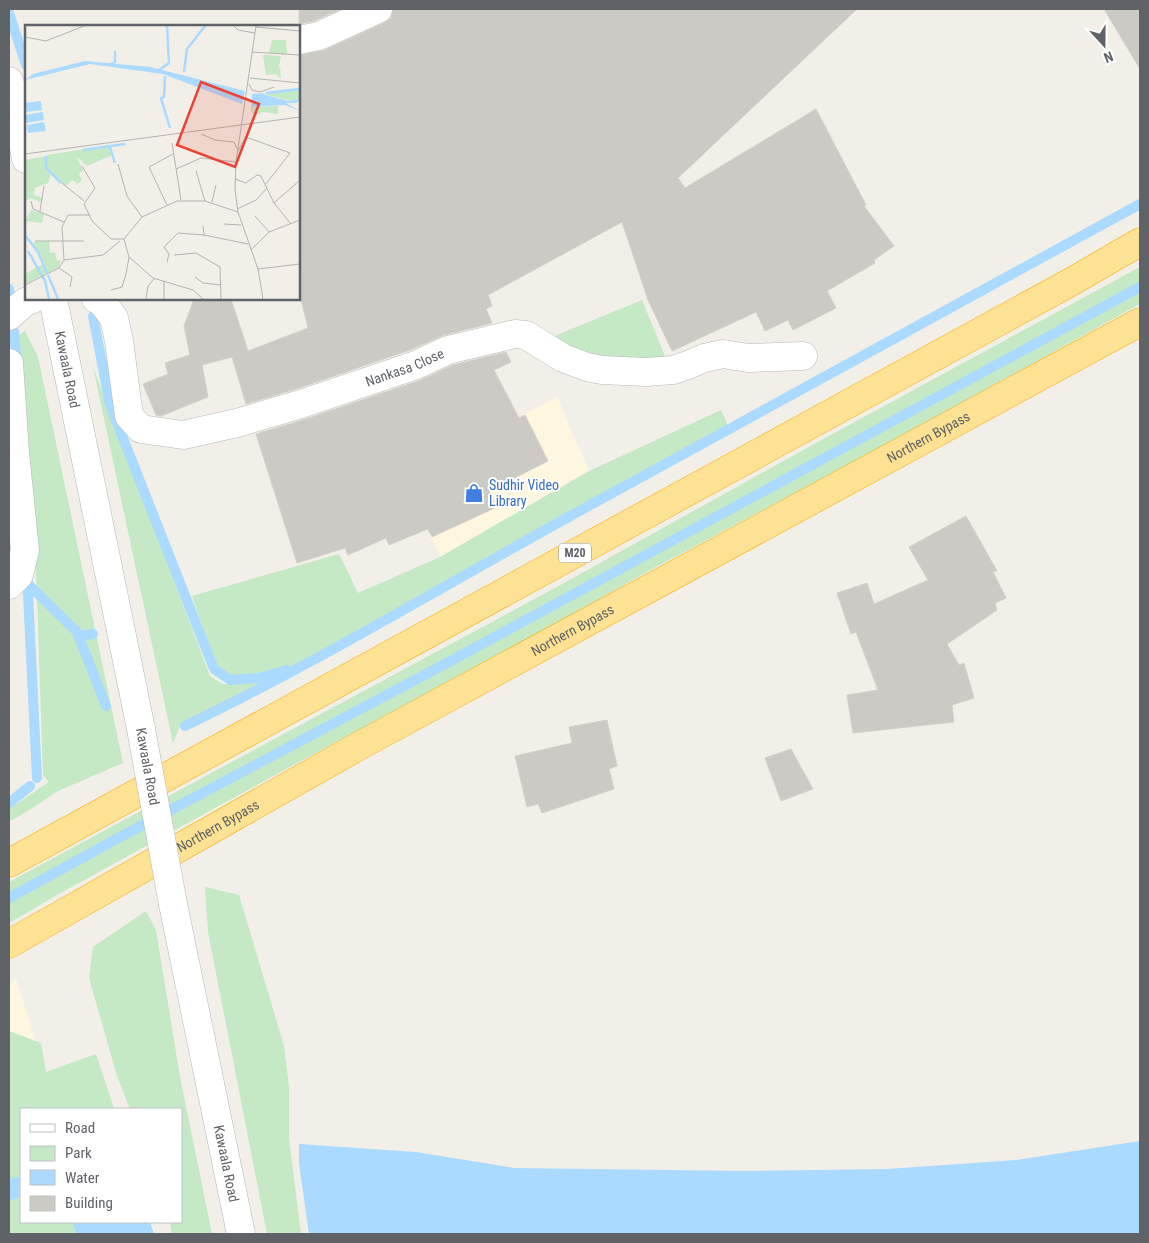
<svg xmlns="http://www.w3.org/2000/svg" width="1149" height="1243" font-family="'Roboto Condensed',sans-serif">
	<style>
		.commercial { fill: #fef7e0 }
		.green { fill: #c5e8c5 }
		.water { fill: #aadaff }
		.lines { fill: none; stroke-linecap: round; stroke-linejoin: round }
		.stream { stroke: #aadaff; stroke-width: 10 }
		.building { fill: #cccac5; stroke: #d6d1c6 }
		.minor-casing { stroke: #b5b8bc; stroke-width: 29 }
		.tertiary-casing { stroke: #b5b8bc; stroke-width: 29 }
		.motorway-casing { stroke: #f9ab00; stroke-width: 29 }
		.minor { stroke: #fff; stroke-width: 28 }
		.tertiary { stroke: #fff; stroke-width: 28 }
		.motorway { stroke: #fde293; stroke-width: 28 }
		.tertiary-bridge-casing { stroke: #b5b8bc; stroke-width: 29; stroke-linecap: butt }
		.tertiary-bridge { stroke: #fff; stroke-width: 28 }
		.labels { text-anchor: middle; dominant-baseline: central; stroke-width: 4; stroke-linejoin: round; paint-order: stroke }
		.shield { fill: #fff; stroke: #8f9295; stroke-width: 1 }
		.shield-label { font-size: 12px; font-weight: bold; fill: #5f6368 }
		.street-label { font-size: 14px; fill: #5f6368; stroke: #fff }
		.shop-label { font-size: 14px; fill: #366cbe; stroke: #fff; text-anchor: start }
		.inset-river { fill: none; stroke: #aadaff; stroke-width: 2.5 }
		.inset-road { fill: none; stroke: #b3b3b1; stroke-width: 1 }
		.view { fill: #ea4335; fill-opacity: 0.15; stroke: #ea4335; stroke-width: 2.5 }
		.inset-edge { fill: none; stroke: #5f6368; stroke-width: 2.5 }
	</style>
	<rect width="100%" height="100%" fill="#f1efe8"/>
	<g class="commercial">
		<polygon points="557,397 589,471 440,557 413,497 479,438"/>
		<polygon points="16,979 46,1072 9,1089 9,983"/>
	</g>
	<g class="green">
		<polygon points="1140,267 1140,304 892,441 654,568 524,641 286,769 57,895 9,923 9,882 555,588 805,449"/>
		<polygon points="642,300 666,359 634,367 577,355 552,337"/>
		<polygon points="25,331 38,357 123,763 58,791 31,809 9,822 9,809 49,782 43,775 34,508 19,335"/>
		<polygon points="93,367 210,676 222,684 246,684 282,675 180,726 173,743"/>
		<path d="M721,410L729,427L623,484L311,661C295,665 245,683 231,678C225,675 220,669 216,665L192,596L339,554L358,593L440,557L589,471Z"/>
		<polygon points="205,887 239,895 284,1046 289,1087 289,1139 301,1234 267,1234 208,932"/>
		<polygon points="146,911 156,930 180,1077 212,1234 172,1234 170,1222 181,1222 181,1109 130,1109 117,1076 89,978 93,947"/>
		<polygon points="9,1031 41,1043 46,1072 96,1054 114,1109 21,1109 21,1176 9,1179"/>
		<polygon points="21,1197 21,1222 72,1222 76,1234 9,1234 9,1201"/>
	</g>
	<g class="water">
		<polygon points="1140,1141 1140,1234 309,1234 299,1163 299,1144 416,1152 514,1168 744,1171 887,1169 1016,1160"/>
		<polygon points="21,1176 21,1197 9,1201 9,1179"/>
		<polygon points="72,1222 150,1222 154,1234 76,1234"/>
	</g>
	<g class="lines">
		<g class="stream">
			<polyline points="9,13 26,65"/>
			<polyline points="9,289 10,298"/>
			<polyline points="93,316 110,405 214,669 230,680 259,678 287,670"/>
			<polyline points="14,331 17,365"/>
			<polyline points="27,574 37,778"/>
			<polyline points="27,583 77,632 106,706"/>
			<polyline points="78,636 93,634"/>
			<path d="M185,726C318,662 445,585 574,514C762,409 952,309 1140,204"/>
			<polyline points="9,803 30,786"/>
			<polyline points="9,898 120,837 432,671 1140,287"/>
		</g>
	</g>
	<g class="building">
		<polygon points="299,9 341,9 314,21 299,24"/>
		<polygon points="393,9 857,9 678,178 685,188 816,109 866,205 864,206 894,246 874,260 875,263 827,291 836,308 793,330 788,320 765,331 756,312 672,351 648,300 622,222 488,295 492,306 486,309 492,323 444,335 410,350 296,389 246,404 232,357 202,365 208,397 161,416 156,415 143,384 168,374 165,363 190,355 184,326 194,299 231,299 248,351 308,328 299,291 299,55 325,50 384,23 391,18"/>
		<polygon points="1104,9 1140,9 1140,69"/>
		<polygon points="506,352 511,362 494,370 519,418 525,415 548,461 489,491 497,507 432,537 428,529 389,545 386,538 348,555 345,548 297,563 256,434 306,419 421,380 453,365"/>
		<polygon points="966,516 997,571 993,572 1006,598 995,603 997,610 947,644 959,665 964,663 974,698 952,705 954,722 853,733 847,695 878,690 856,632 851,634 837,593 867,583 874,604 928,580 909,547"/>
		<polygon points="607,720 617,766 609,769 614,789 542,813 538,804 527,807 515,756 572,743 569,727"/>
		<polygon points="791,749 813,789 781,801 765,758"/>
	</g>
	<g class="lines">
		<g class="minor-casing">
			<g id="minor">
				<polyline points="299,40 319,36 378,9"/>
				<path id="s1" d="M96,299L102,302L114,318L119,341L129,416L141,429L183,435L237,423L301,404L416,365L448,350L515,334L526,335L563,358L587,367L602,370L646,372L673,370L688,365L704,358L723,354L748,358L803,356"/>
				<polyline points="9,316 25,302 33,299"/>
				<polyline points="9,363 15,453 25,550 19,575 9,585"/>
			</g>
		</g>
		<g class="tertiary-casing">
			<g id="tertiary">
				<polyline points="9,81 15,99 26,159"/>
				<path id="s2" d="M53,299L141,729"/>
				<path id="s3" d="M173,904L241,1234"/>
			</g>
		</g>
		<g class="motorway-casing">
			<g id="motorway">
				<polyline points="9,863 1071,282 1140,242"/>
				<path id="s4" d="M9,944L359,746L1140,322"/>
			</g>
		</g>
		<use href="#minor" class="minor"/>
		<use href="#tertiary" class="tertiary"/>
		<use href="#motorway" class="motorway"/>
		<g class="tertiary-bridge-casing">
			<g id="tertiary-bridge">
				<path id="s5" d="M141,729L173,904"/>
			</g>
		</g>
		<use href="#tertiary-bridge" class="tertiary-bridge"/>
	</g>
	<defs>
		<g id="shop-bare" transform="scale(1.5)"><path d="M-5-2.5h2.3a2.7 3.5 0 0 1 5.4 0H5L5.5 6h-11ZM-1.5-2.5h3a1.5 2.3 0 0 0-3 0Z" fill="#3f7fe0" stroke="#fff" stroke-width="2.5" paint-order="stroke"/></g>
	</defs>
	<g fill-rule="evenodd">
		<use href="#shop-bare" x="474" y="493"/>
	</g>
	<g class="labels">
		<rect class="shield" x="559" y="543.5" width="32" height="19" rx="4"/>
		<g class="shield-label">
			<text x="575" y="553">M20</text>
		</g>
		<g class="street-label">
			<text stroke="none"><textPath href="#s1" startOffset="418">Nankasa Close</textPath></text>
			<text stroke="none"><textPath href="#s2" startOffset="72">Kawaala Road</textPath></text>
			<text stroke="none"><textPath href="#s4" startOffset="1050">Northern Bypass</textPath></text>
			<text stroke="none"><textPath href="#s4" startOffset="645">Northern Bypass</textPath></text>
			<text stroke="none"><textPath href="#s5" startOffset="38">Kawaala Road</textPath></text>
			<text stroke="none"><textPath href="#s4" startOffset="240">Northern Bypass</textPath></text>
			<text stroke="none"><textPath href="#s3" startOffset="265">Kawaala Road</textPath></text>
		</g>
		<g class="shop-label">
			<text x="489" y="485">Sudhir Video<tspan x="489" dy="16">Library</tspan></text>
		</g>
	</g>
	<g transform="translate(25 25)">
		<rect width="275" height="275" fill="#f1efe8"/>
		<path d="M247,15H261L262,29L244,28ZM238,30L256,31L253,46L255,41L256,54L251,49L241,50ZM275,64V74L266,76L226,66L239,69ZM253,81V89L237,87L230,91L226,87V82ZM85,120L88,130L62,141L51,131L58,145L54,149L57,155L53,159L47,155L41,161L26,148L23,158L10,163L9,170L17,173L16,177L6,173L0,176V135L21,131V142L22,130ZM6,185L19,189L17,198L0,196ZM24,216L25,228L30,227L32,236L36,235L34,242L0,259V249L18,239L8,217Z" fill="#c5e8c5"/>
		<path d="M60,36L125,42L220,66L217,79L138,49L65,39L0,55L8,49ZM242,68L237,69L263,76L275,74L271,78H261L275,86L260,80L226,82L227,69ZM16,76L17,85L0,87V78ZM18,87L19,95L1,98L0,90ZM19,97L21,106L3,108L2,100Z" fill="#aadaff"/>
		<path class="inset-river" d="M86,39L90,37V26M134,45L144,38L142,1M159,47L162,24L180,1M140,51L139,72L136,73L145,103M241,68L275,64M85,122L90,138M58,125L100,119M21,131V143L36,158M0,210L13,227L22,248M3,226L20,256L24,274M23,250L33,274"/>
		<path class="inset-road" d="M209,1L213,5L230,8M231,1L211,137L210,165L213,187L233,244L238,274M231,2L275,6M0,12L21,16L59,1M227,27L275,30M225,53L275,58M224,59L227,65L235,67L249,62M176,109L190,115L209,117L213,126L221,112L265,128L241,159M147,118L156,175M0,129L275,92M93,139L102,171L117,192M57,141L70,163L59,179L67,196L86,214H99L117,192L152,176H180L213,187M151,144L176,133L211,137M171,146L180,176M210,154L221,158L232,150L236,151L249,178L266,199M37,158L59,176M6,176L8,184L39,197M187,177L191,160M249,178L275,155M142,180L124,142L148,129M212,184L231,175L242,163M15,186L19,161M230,191L244,207M199,199L216,200M178,201L179,210L223,219M10,216H59M226,225L244,207L275,195M149,230L171,228L195,242L196,274M104,232L128,253L168,265L178,274M39,235L37,202L43,190H64M142,237L144,229L139,222L153,208L179,210M34,243L47,252L45,262M233,244L275,239M170,252L178,258L196,260M139,256V274M0,260L34,243L39,235L78,230L95,216M86,265L97,262L101,249L104,232L99,214M121,274L123,261L129,254"/>
		<path class="view" d="M176,57L234,79L210,142L152,120Z"/>
		<rect width="275" height="275" class="inset-edge"/>
	</g>
	<rect width="1149" height="1243" fill="none" stroke="#5f6368" stroke-width="20"/>
	<rect x="20" y="1108" width="162" height="115" fill="#ffffff" stroke="#bfc1c3"/>
	<rect x="30" y="1124" width="25" height="8" fill="#ffffff" stroke="#bfc1c3"/>
	<text x="65" y="1133" font-size="15" fill="#5f6368">Road</text>
	<rect x="30" y="1146" width="25" height="15" fill="#c5e8c5" stroke="#bfc1c3"/>
	<text x="65" y="1158" font-size="15" fill="#5f6368">Park</text>
	<rect x="30" y="1170" width="25" height="15" fill="#aadaff" stroke="#bfc1c3"/>
	<text x="65" y="1183" font-size="15" fill="#5f6368">Water</text>
	<rect x="30" y="1196" width="25" height="15" fill="#cccac5" stroke="#bfc1c3"/>
	<text x="65" y="1208" font-size="15" fill="#5f6368">Building</text>
	<g transform="translate(1104 45) rotate(159)" stroke="#ffffff" stroke-width="4" paint-order="stroke">
	<path d="M0-4L9 19L0 12L-9 19Z" fill="#5f6368"/>
	<text y="-8" font-size="14" font-weight="bold" text-anchor="middle" fill="#5f6368">N</text>
	</g>
</svg>
